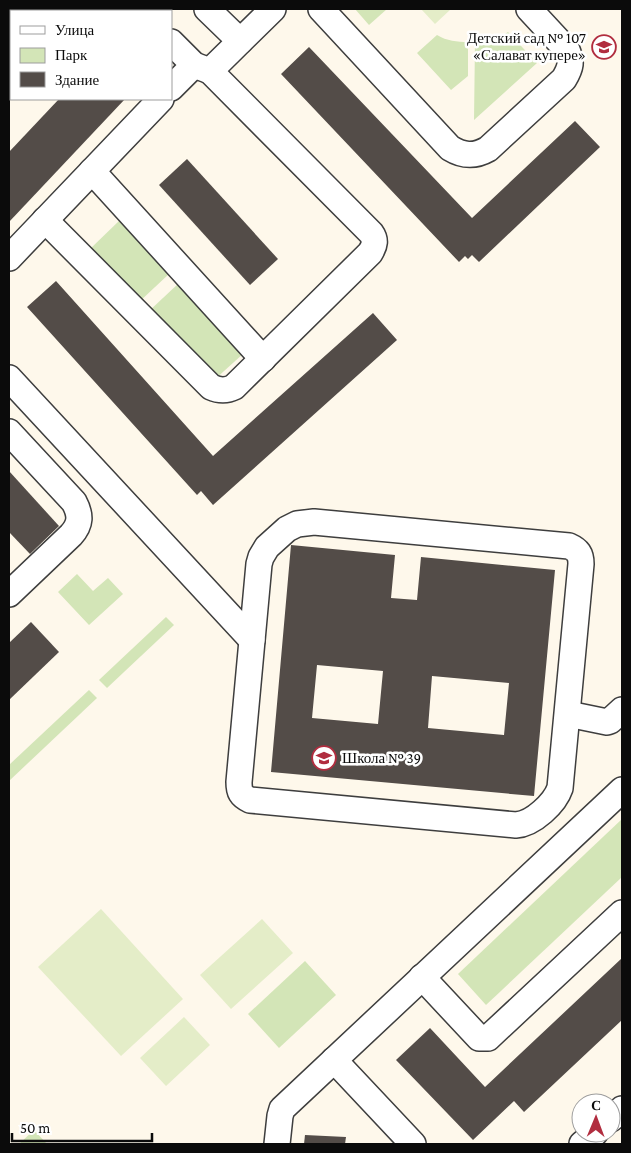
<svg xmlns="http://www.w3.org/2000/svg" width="631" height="1153" font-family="'Crimson Pro',serif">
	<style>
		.green { fill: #d3e5b7 }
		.pitch { fill: #e4edc8 }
		.building { fill: #534c48; fill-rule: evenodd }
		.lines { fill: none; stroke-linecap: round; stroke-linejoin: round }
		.minor-casing { stroke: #3e3e3e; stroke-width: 28 }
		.minor { stroke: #fff; stroke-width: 25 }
		.labels { text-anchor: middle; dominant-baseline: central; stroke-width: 5; stroke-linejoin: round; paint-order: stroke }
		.poi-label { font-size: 15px; fill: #0b0b0b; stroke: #fff; text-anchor: end }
	</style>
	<rect width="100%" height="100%" fill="#fef8eb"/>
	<g class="green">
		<polygon points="355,9 387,9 369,25"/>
		<path d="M508,32L537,63L474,120L475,42C488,43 498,39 508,32Z"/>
		<path d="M437,35C447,41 457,42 468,42V76L451,90L417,53Z"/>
		<polygon points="120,220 170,273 139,302 90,249"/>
		<polygon points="179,283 244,353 213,381 148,312"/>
		<polygon points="77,574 93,591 108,578 123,594 89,625 58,592"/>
		<polygon points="166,617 174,625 107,688 99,680"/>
		<polygon points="89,690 97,698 9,781 9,765"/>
		<polygon points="622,819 622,877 486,1005 458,974"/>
		<polygon points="305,961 336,995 279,1048 248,1014"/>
		<polygon points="34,1130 47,1144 19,1144"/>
	</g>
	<g class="pitch">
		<polygon points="421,9 451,9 435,24"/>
		<polygon points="101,909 183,999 121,1056 38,967"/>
		<polygon points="262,919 293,953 231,1009 200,975"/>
		<polygon points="184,1017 210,1045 166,1086 140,1058"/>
	</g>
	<g class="building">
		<polygon points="309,47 472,218 575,121 600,147 479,262 472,255 468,259 465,256 459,262 281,74"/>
		<polygon points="59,99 125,99 9,222 9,152"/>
		<polygon points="187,159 278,259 250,285 159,185"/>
		<polygon points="56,281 213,456 373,313 397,340 213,505 201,491 197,495 27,307"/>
		<polygon points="9,471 59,526 30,554 9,532"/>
		<path d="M291,545L395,555L391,598L417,600L421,557L555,570L534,796L271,772ZM317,665L383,671L378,724L312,718ZM432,676L509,683L504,735L428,728Z"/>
		<polygon points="31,622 59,652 9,700 9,643"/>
		<polygon points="622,958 622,1020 524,1112 514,1101 473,1140 396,1060 430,1028 485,1087"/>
		<polygon points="305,1135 346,1137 345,1144 304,1144"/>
	</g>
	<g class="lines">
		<g class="minor-casing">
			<g id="minor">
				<polyline points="138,9 140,11"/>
				<polyline points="207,9 240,41"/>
				<path d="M321,9L450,148C463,156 474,157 488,149L564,79C571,67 572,62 567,50L529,9"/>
				<polyline points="53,11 56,9"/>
				<polyline points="171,42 194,65 210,71 273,9"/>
				<polyline points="9,54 11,51"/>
				<polyline points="171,88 194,65"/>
				<polyline points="92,171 263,359"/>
				<path d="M45,220L211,387C220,391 226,391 234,387L370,253C375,245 376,240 371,233L210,71"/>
				<polyline points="9,258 161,99"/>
				<polyline points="9,378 252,640"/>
				<path d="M9,432L74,502C81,515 81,524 71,535L9,594"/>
				<path d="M314,522L569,546C578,550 581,554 581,564L560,788C555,803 533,824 516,825L250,800C241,796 239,792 239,782L259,564L261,557L267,547L287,529L297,524Z"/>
				<polyline points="568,714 607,722 610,721 622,710"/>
				<polyline points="422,977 479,1038 488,1038 622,913"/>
				<polyline points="334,1060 413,1144"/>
				<polyline points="611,1119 622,1109"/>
				<polyline points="277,1144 280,1116 282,1109 622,790"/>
				<polyline points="582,1144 595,1133"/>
			</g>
		</g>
		<use href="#minor" class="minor"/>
	</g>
	<defs>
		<g id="school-ring" transform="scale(1.25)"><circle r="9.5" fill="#fff" stroke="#b12d3f" stroke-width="1.5"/><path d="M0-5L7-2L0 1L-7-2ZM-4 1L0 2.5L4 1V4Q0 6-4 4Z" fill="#b12d3f"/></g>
	</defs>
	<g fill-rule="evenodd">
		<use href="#school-ring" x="604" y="47"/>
		<use href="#school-ring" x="324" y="758"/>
	</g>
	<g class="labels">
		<g class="poi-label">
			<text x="586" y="38">Детский сад № 107<tspan x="586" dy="17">«Салават купере»</tspan></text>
			<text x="342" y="758" text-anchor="start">Школа № 39</text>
		</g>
	</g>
	<rect width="631" height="1153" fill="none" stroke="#0b0b0b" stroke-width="20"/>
	<rect x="10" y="10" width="162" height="90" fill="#ffffff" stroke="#9d9d9d"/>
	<rect x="20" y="26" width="25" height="8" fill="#ffffff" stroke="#9d9d9d"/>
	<text x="55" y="35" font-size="15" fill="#0b0b0b">Улица</text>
	<rect x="20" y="48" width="25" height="15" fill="#d3e5b7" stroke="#9d9d9d"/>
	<text x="55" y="60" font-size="15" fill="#0b0b0b">Парк</text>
	<rect x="20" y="72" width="25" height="15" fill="#534c48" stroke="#9d9d9d"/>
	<text x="55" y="85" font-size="15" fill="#0b0b0b">Здание</text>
	<g transform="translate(596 1118) rotate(1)"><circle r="24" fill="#ffffff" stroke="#9d9d9d"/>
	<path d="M0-4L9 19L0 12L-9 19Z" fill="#b12d3f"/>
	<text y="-8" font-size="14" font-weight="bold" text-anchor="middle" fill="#0b0b0b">С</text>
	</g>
	<path d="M12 1133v8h140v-8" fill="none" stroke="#0b0b0b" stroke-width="2.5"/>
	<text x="20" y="1133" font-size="15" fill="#0b0b0b" stroke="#ffffff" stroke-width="4" paint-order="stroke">50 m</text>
</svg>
